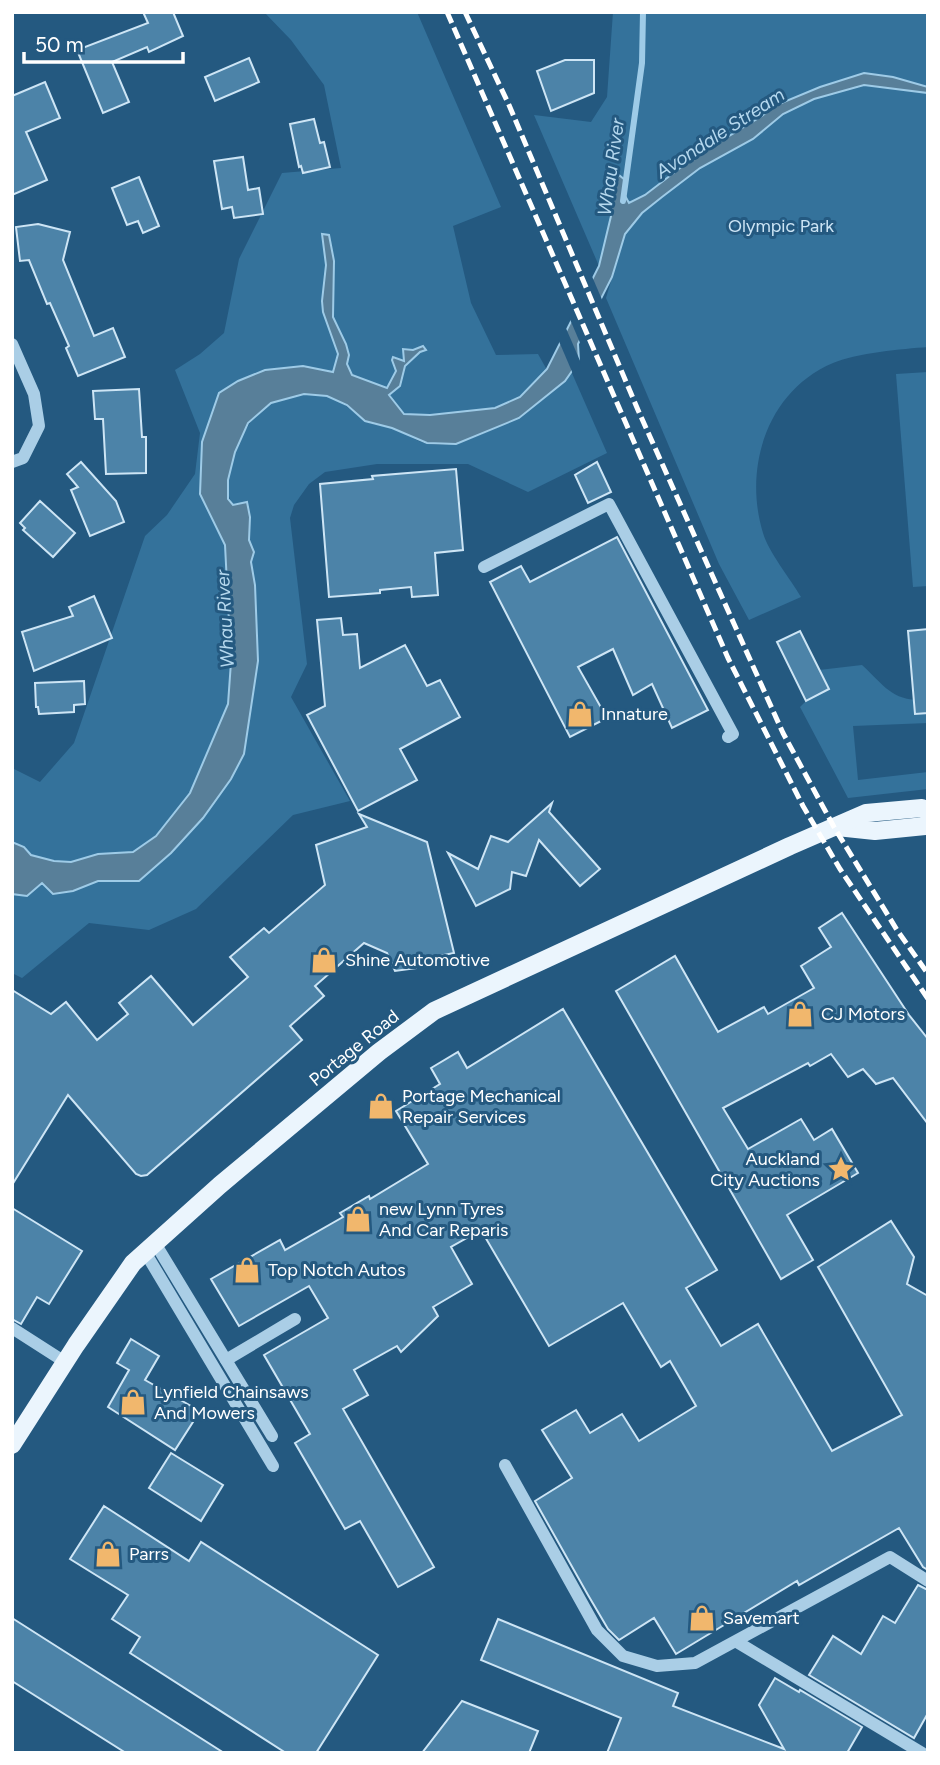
<svg xmlns="http://www.w3.org/2000/svg" width="940" height="1765" font-family="Figtree,sans-serif">
	<style>
		.green { fill: #34729b }
		.water { fill: #587f99; stroke: #9ecbe7; stroke-width: 2 }
		.pier { fill: #245980 }
		.lines { fill: none; stroke-linecap: round; stroke-linejoin: round }
		.stream { stroke: #9ecbe7; stroke-width: 6 }
		.building { fill: #4c83a8; stroke: #cde5f5; stroke-width: 2 }
		.minor { stroke: #aacee6; stroke-width: 12 }
		.major { stroke: #ebf5fd; stroke-width: 18 }
		.rail { stroke: #fff; stroke-width: 5; stroke-dasharray: 12 5; stroke-linecap: butt }
		.labels { text-anchor: middle; dominant-baseline: central; stroke-width: 6; stroke-linejoin: round; paint-order: stroke }
		.park-label { font-size: 18px; fill: #cde5f5; stroke: #245980 }
		.poi-label { font-size: 18px; fill: #fff; stroke: #245980; text-anchor: start }
		.street-label { font-size: 18px; fill: #fff; stroke: #245980 }
		.water-label { font-size: 19px; font-style: italic; fill: #b5d8ee; stroke: #245980 }
	</style>
	<rect width="100%" height="100%" fill="#245980"/>
	<g class="green">
		<path d="M264,12H417L501,207L453,226L471,303L496,355L538,354L547,370C537,378 529,391 519,397C492,415 436,415 404,414L388,395L400,386L405,366L420,352L426,350L403,355L405,361L392,360L396,371L387,388L352,375L349,372L346,344L333,317L334,261L329,235L323,234L326,265L322,301L323,312L338,354L333,373L303,366L265,370L200,495L225,545L231,662L228,704L190,793L156,836L133,852L98,854L71,862L54,861L31,855L24,847L12,842V768L40,782L74,743L145,536L167,515L195,474L200,433L175,370L200,354L224,333L239,259L282,173L341,168L324,85L291,40Z"/>
		<path d="M613,12H928V347C902,349 857,353 833,363C767,391 743,468 763,533C768,551 791,580 801,597L749,620L719,564L606,298L625,234L631,226L635,200L629,203L623,192L625,180L614,171L611,216L599,266L534,115L591,122L607,97Z"/>
		<path d="M571,371L607,453L528,492L468,464H377L325,472L309,484L294,505L290,518L307,664L291,697L350,801L293,815L196,909L149,930L89,923L22,978L12,973V894L42,883L73,891L98,881H139L154,867L244,754L258,661L255,585L251,562L254,552L249,540L250,517L247,502L233,505C217,483 243,424 262,409C273,400 294,394 307,395C338,395 342,403 364,420C372,426 385,425 394,429C405,433 417,442 429,444C456,448 480,435 505,424C522,417 562,387 571,371Z"/>
		<polygon points="928,372 928,586 913,587 896,374"/>
		<path d="M862,665C886,687 892,702 928,700V723L853,726L858,780L928,772V789L848,798L800,707L806,701L829,689L819,670Z"/>
	</g>
	<polygon class="water" points="864,73 893,77 928,87 928,93 864,85 814,99 783,114 753,139 700,168 662,197 642,213 625,234 612,277 578,344 579,361 565,381 519,418 456,444 427,443 392,428 365,421 347,405 327,396 304,394 271,403 248,423 235,452 228,480 228,499 233,505 247,502 250,517 249,540 254,552 251,562 255,585 258,661 244,754 231,779 203,818 171,853 139,881 98,881 73,891 53,894 42,883 27,896 12,894 12,842 24,847 31,855 54,861 71,862 98,854 133,852 156,836 190,793 228,704 231,662 225,545 200,494 202,442 219,393 238,381 265,370 303,366 333,372 338,354 323,312 322,301 326,265 322,234 329,235 334,261 333,317 346,344 349,355 347,364 352,375 387,388 396,371 392,360 393,357 404,361 403,349 413,350 423,346 426,350 420,352 405,366 400,386 389,395 404,414 430,415 495,408 520,397 547,369 599,266 611,216 614,171 625,180 623,192 629,203 645,195 693,158 762,116 774,106 820,87"/>
	<g class="pier">
		<polygon points="591,274 603,302 581,345 569,317"/>
		<polygon points="565,326 581,363 573,374 558,339"/>
	</g>
	<g class="lines">
		<polyline class="stream" points="623,201 642,63 643,12"/>
	</g>
	<g class="building">
		<polygon points="143,12 173,12 183,36 149,52 147,47 112,62 129,102 103,113 77,50 148,23"/>
		<polygon points="249,58 259,82 215,101 205,77"/>
		<polygon points="565,60 594,60 594,93 551,111 537,71"/>
		<polygon points="45,82 60,118 26,132 47,180 12,195 12,96"/>
		<polygon points="314,119 320,143 324,142 330,167 303,173 301,166 299,167 290,124"/>
		<polygon points="243,157 248,190 259,188 263,214 234,218 232,207 222,209 214,161"/>
		<polygon points="139,177 159,226 143,233 138,221 127,225 112,188"/>
		<polygon points="38,224 70,232 63,260 94,336 113,328 125,357 78,376 66,348 69,346 50,303 47,304 29,260 20,261 16,227"/>
		<polygon points="139,389 142,437 146,437 146,473 106,474 103,419 95,419 93,391"/>
		<polygon points="81,462 116,501 124,522 90,536 71,490 78,487 67,474"/>
		<polygon points="597,462 611,492 588,503 575,475"/>
		<polygon points="456,469 463,550 435,553 438,595 412,597 411,587 380,590 380,593 329,597 320,484 373,479 372,476"/>
		<polygon points="40,501 75,533 53,557 23,530 25,528 20,523"/>
		<polygon points="617,537 708,710 672,728 652,684 633,695 613,649 578,667 607,718 570,737 490,582 521,566 530,582"/>
		<polygon points="94,596 112,638 34,671 22,632 73,616 69,607"/>
		<polygon points="341,618 343,635 357,634 360,668 405,645 427,686 440,680 460,717 400,749 417,780 358,811 307,715 325,706 317,620"/>
		<polygon points="928,629 928,713 915,714 908,631"/>
		<polygon points="800,631 829,689 806,701 777,642"/>
		<polygon points="84,681 85,704 74,705 74,712 39,714 38,707 36,707 35,683"/>
		<polygon points="552,803 549,812 600,869 580,886 539,840 526,876 512,872 510,889 476,906 448,853 478,869 491,836 508,842"/>
		<polygon points="359,814 427,842 454,953 418,960 416,968 395,971 387,953 364,943 315,986 324,996 290,1026 302,1040 147,1175 141,1176 136,1174 68,1095 12,1185 12,990 51,1014 66,1002 97,1040 128,1014 119,1003 151,976 193,1025 248,977 230,957 264,928 269,933 325,885 316,845 367,827"/>
		<polygon points="842,913 909,1015 928,1039 928,1124 893,1078 876,1084 863,1069 848,1077 831,1054 810,1066 808,1063 723,1108 748,1149 801,1119 814,1140 832,1129 858,1173 787,1215 813,1260 781,1279 616,991 675,956 718,1032 764,1007 768,1014 814,988 801,966 831,947 819,928"/>
		<polygon points="563,1009 717,1270 686,1288 721,1346 758,1324 832,1451 902,1415 818,1267 891,1221 914,1257 907,1284 928,1296 928,1570 923,1567 899,1528 799,1585 797,1581 676,1654 654,1618 619,1640 608,1629 588,1595 535,1501 572,1478 542,1430 576,1410 590,1433 622,1414 639,1441 696,1406 670,1361 661,1367 623,1303 549,1346 481,1230 451,1247 472,1284 433,1307 438,1316 401,1352 397,1346 354,1370 368,1395 343,1409 434,1567 398,1587 360,1521 345,1529 295,1443 310,1434 264,1355 328,1318 309,1286 239,1326 211,1279 280,1240 285,1250 343,1217 340,1213 369,1196 370,1199 428,1164 396,1111 440,1084 431,1068 458,1052 467,1068"/>
		<polygon points="12,1208 82,1251 49,1304 37,1297 21,1324 12,1319"/>
		<polygon points="131,1339 159,1356 145,1380 200,1411 175,1450 108,1407 129,1370 117,1363"/>
		<polygon points="171,1453 223,1485 201,1521 149,1488"/>
		<polygon points="104,1506 189,1561 201,1542 378,1655 316,1753 286,1753 130,1653 140,1637 112,1619 128,1595 70,1559"/>
		<polygon points="918,1585 928,1590 928,1713 914,1738 809,1675 833,1636 861,1654 883,1616 895,1623"/>
		<polygon points="12,1618 224,1753 126,1753 12,1681"/>
		<polygon points="498,1619 678,1693 673,1706 784,1749 759,1705 775,1678 799,1692 800,1690 862,1727 847,1753 607,1753 621,1718 481,1660"/>
		<polygon points="462,1701 538,1731 529,1753 422,1753"/>
	</g>
	<g class="lines">
		<g class="minor">
			<polyline points="12,344 34,394 39,426 23,458 12,462"/>
			<polyline points="484,567 609,504 733,734 728,737"/>
			<polyline points="155,1243 272,1436"/>
			<polyline points="145,1252 273,1466"/>
			<polyline points="12,1328 65,1362"/>
			<polyline points="226,1360 295,1319"/>
			<polyline points="505,1465 597,1630 623,1656 657,1666 695,1663 890,1557 928,1581"/>
			<polyline points="737,1642 922,1753"/>
		</g>
		<g class="major">
			<polyline points="837,827 875,831 925,826 928,824"/>
			<polyline points="12,1445 76,1345 133,1263 220,1185 379,1052 434,1011 790,846 866,813 922,808 928,812"/>
		</g>
		<g class="rail">
			<polyline points="447,12 728,658 803,806 840,869 928,999"/>
			<polyline points="465,12 509,105 638,410 783,733 834,827 897,930 928,974"/>
		</g>
	</g>
	<defs>
		<g id="shop-bare" transform="scale(2.1)"><path d="M-5-2.5h2.3a2.7 3.5 0 0 1 5.4 0H5L5.5 6h-11ZM-1.5-2.5h3a1.5 2.3 0 0 0-3 0Z" fill="#f1b76d" stroke="#245980" stroke-width="2.5" paint-order="stroke"/></g>
		<g id="sight-bare" transform="scale(2.1)"><path d="M0-6L1.8-2.2L6-1.7L2.9 1.2L3.7 5.4L0 3.3L-3.7 5.4L-2.9 1.2L-6-1.7L-1.8-2.2Z" fill="#f1b76d" stroke="#245980" stroke-width="2.5" paint-order="stroke"/></g>
	</defs>
	<g fill-rule="evenodd">
		<use href="#shop-bare" x="580" y="714"/>
		<use href="#shop-bare" x="324" y="960"/>
		<use href="#shop-bare" x="800" y="1014"/>
		<use href="#shop-bare" x="381" y="1106"/>
		<use href="#sight-bare" x="841" y="1169"/>
		<use href="#shop-bare" x="358" y="1219"/>
		<use href="#shop-bare" x="247" y="1270"/>
		<use href="#shop-bare" x="133" y="1402"/>
		<use href="#shop-bare" x="108" y="1554"/>
		<use href="#shop-bare" x="702" y="1618"/>
	</g>
	<g class="labels">
		<g class="park-label">
			<text x="781" y="226">Olympic Park</text>
		</g>
		<g class="poi-label">
			<text x="601" y="714">Innature</text>
			<text x="345" y="960">Shine Automotive</text>
			<text x="821" y="1014">CJ Motors</text>
			<text x="402" y="1096">Portage Mechanical<tspan x="402" dy="21">Repair Services</tspan></text>
			<text x="820" y="1159" text-anchor="end">Auckland<tspan x="820" dy="21">City Auctions</tspan></text>
			<text x="379" y="1209">new Lynn Tyres<tspan x="379" dy="21">And Car Reparis</tspan></text>
			<text x="268" y="1270">Top Notch Autos</text>
			<text x="154" y="1392">Lynfield Chainsaws<tspan x="154" dy="21">And Mowers</tspan></text>
			<text x="129" y="1554">Parrs</text>
			<text x="723" y="1618">Savemart</text>
		</g>
		<g class="street-label">
			<text transform="translate(354 1048) rotate(-39)">Portage Road</text>
		</g>
		<g class="water-label">
			<text transform="translate(720 133) rotate(-33)">Avondale Stream</text>
			<text transform="translate(611 167) rotate(-82)">Whau River</text>
			<text transform="translate(225 619) rotate(-93)">Whau River</text>
		</g>
	</g>
	<rect width="940" height="1765" fill="none" stroke="#ffffff" stroke-width="28"/>
	<path d="M24 52v10h159v-10" fill="none" stroke="#ffffff" stroke-width="3.5"/>
	<text x="35" y="52" font-size="21" fill="#ffffff" stroke="#245980" stroke-width="5" paint-order="stroke">50 m</text>
</svg>
